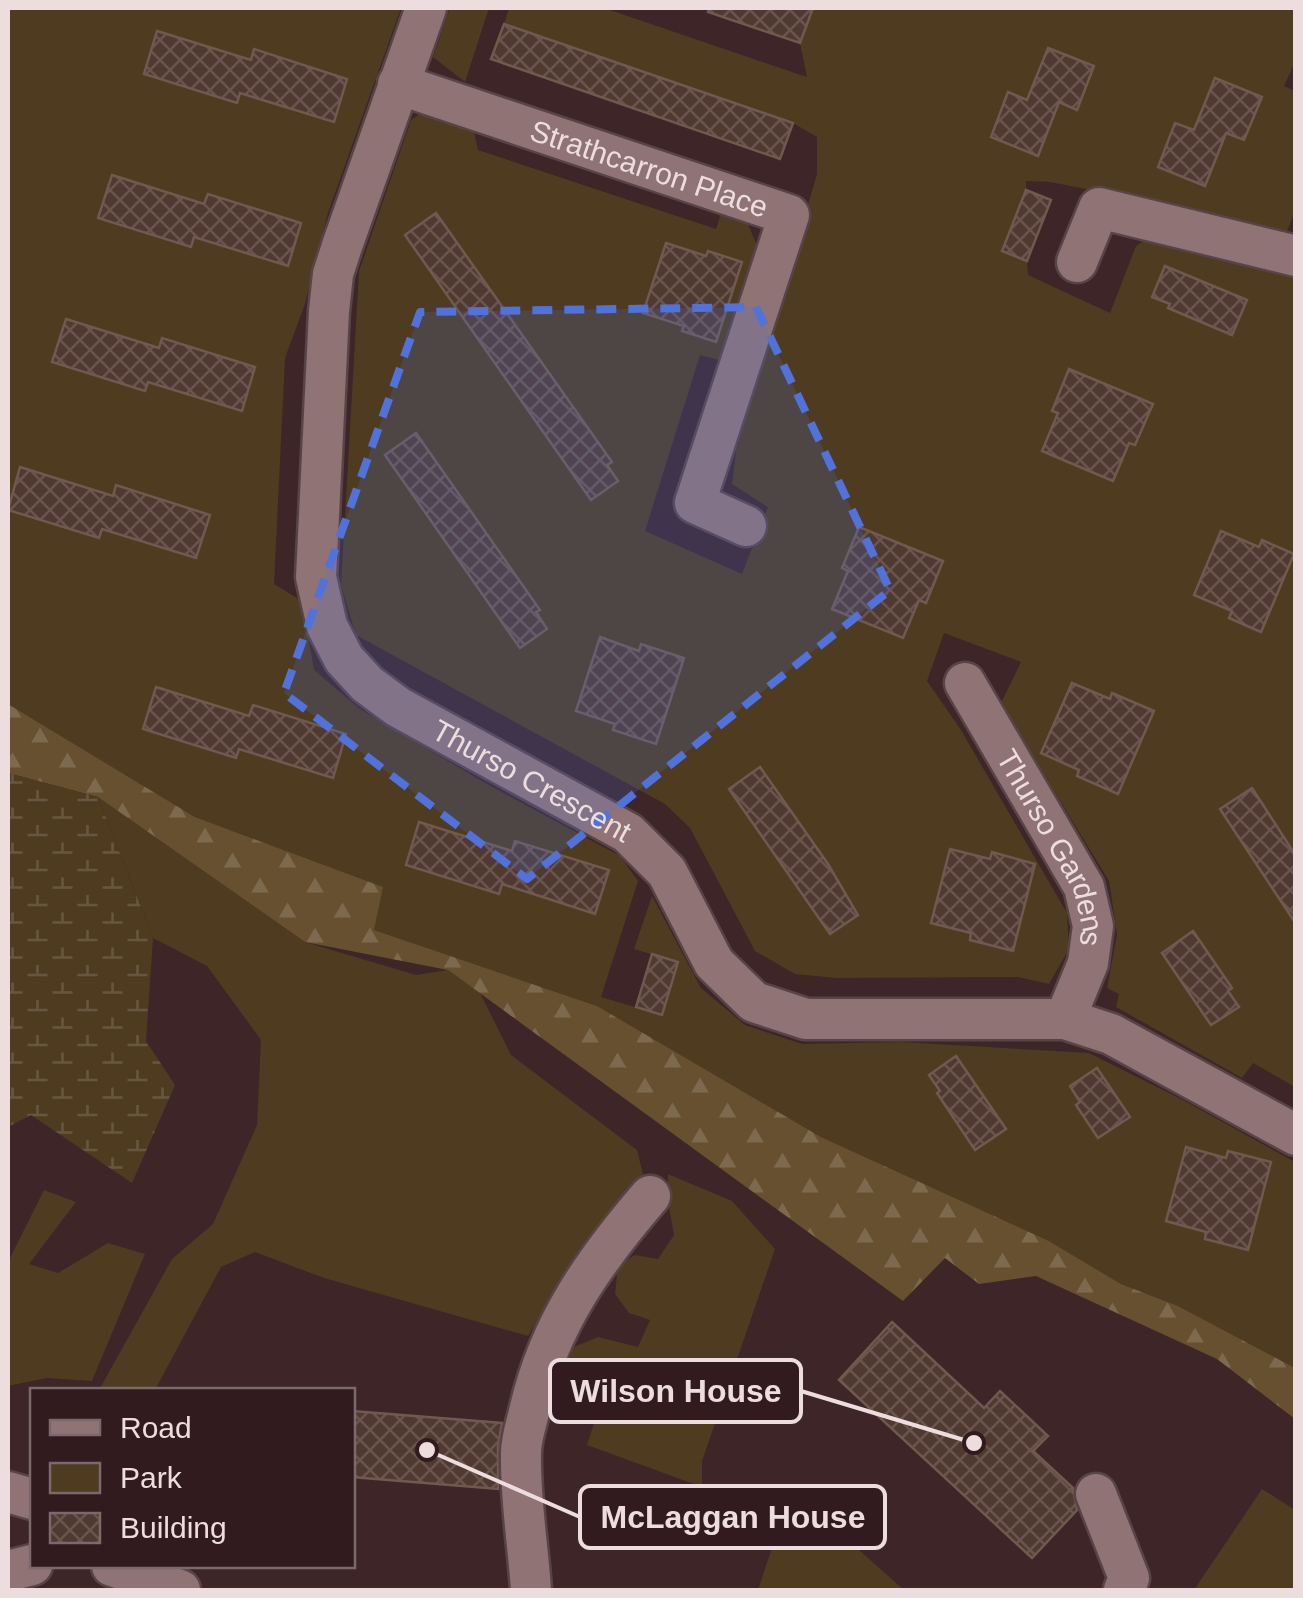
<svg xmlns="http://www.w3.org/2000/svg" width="1303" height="1598" font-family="Arial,sans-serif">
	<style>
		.green { fill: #4e3b20 }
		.forest { fill: url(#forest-firs) }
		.wetland { fill: url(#wetland-marsh) }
		.building { fill: url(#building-cross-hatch); stroke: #72594f; stroke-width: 2.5 }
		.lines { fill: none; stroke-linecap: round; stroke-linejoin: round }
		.minor-casing { stroke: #584447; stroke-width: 45 }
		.minor { stroke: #8f7375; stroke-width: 40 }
		.marked { fill: #5172da; fill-opacity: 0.2; stroke: #5172da; stroke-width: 8; stroke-dasharray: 20 12; stroke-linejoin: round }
		.labels { text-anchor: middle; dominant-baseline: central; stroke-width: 9; stroke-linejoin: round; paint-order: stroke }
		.street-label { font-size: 30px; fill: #eedddf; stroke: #321b1e }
		.leader { fill: none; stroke: #eedddf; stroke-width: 4 }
		.callout-dot { fill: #eedddf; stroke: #321b1e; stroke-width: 4 }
		.callout { fill: #321b1e; stroke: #eedddf; stroke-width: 4 }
		.callout-label { font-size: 32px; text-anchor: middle; font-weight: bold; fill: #eedddf }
	</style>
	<defs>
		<pattern id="forest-firs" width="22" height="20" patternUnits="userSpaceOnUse" patternTransform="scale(2.5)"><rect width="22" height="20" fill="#675030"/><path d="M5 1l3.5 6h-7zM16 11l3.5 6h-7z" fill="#7d694e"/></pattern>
		<pattern id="wetland-marsh" width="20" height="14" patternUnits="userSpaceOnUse" patternTransform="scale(2.5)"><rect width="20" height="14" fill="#4e3b20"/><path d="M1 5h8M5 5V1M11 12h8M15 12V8" fill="none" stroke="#685740"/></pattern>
		<pattern id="building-cross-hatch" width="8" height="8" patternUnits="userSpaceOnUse" patternTransform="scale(2.5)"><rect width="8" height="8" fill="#503930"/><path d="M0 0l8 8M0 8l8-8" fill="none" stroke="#6a554e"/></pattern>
	</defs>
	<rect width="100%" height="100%" fill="#3d2528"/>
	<g class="green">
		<polygon points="8,8 401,8 328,213 305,304 285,358 274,584 302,601 314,670 360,709 485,783 620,856 638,881 601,997 661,1015 678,962 634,949 652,896 701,988 745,1025 802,1044 901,1042 1089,1053 1183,1100 1295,1162 1295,1368 1178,1306 1121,1284 1049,1241 821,1137 597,1006 374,930 382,887 195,817 8,704"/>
		<polygon points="450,8 489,8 465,82 433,57"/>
		<polygon points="509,8 604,8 807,77 800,43 812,8 1295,8 1295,62 1284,86 1295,91 1296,208 1286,234 1221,215 1050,182 1026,181 1026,190 1002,251 1027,261 1028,275 1110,313 1136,246 1148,238 1295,275 1295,1087 1253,1063 1242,1078 1116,1007 1119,994 1107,988 1117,934 1109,881 1028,748 998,709 1021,662 944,633 927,681 961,730 1067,913 1069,949 1049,984 1018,977 836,978 795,974 755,951 690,828 665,804 356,635 341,585 359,271 411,120 428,108 472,123 478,150 716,229 723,206 745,217 758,248 723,361 700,355 645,531 742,574 768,507 732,484 736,451 817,174 817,137 793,123 504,24"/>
		<polygon points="98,797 305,942 416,975 448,970 480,993 511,1055 637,1150 643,1174 579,1254 528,1336 324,1278 255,1252 221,1267 155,1390 99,1390 172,1259 213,1224 257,1125 261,1040 207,966 153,938"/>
		<path d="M668,1174L732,1201L775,1249L702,1461V1487L587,1445L594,1423C569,1397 559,1382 574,1347L598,1337L638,1347L650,1320L629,1313L615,1294L618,1265L635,1255L658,1259L674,1235L668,1201Z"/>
		<polygon points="44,1190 76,1202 29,1264 58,1273 108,1243 145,1254 92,1381 47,1378 8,1386 8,1262"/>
		<polygon points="1262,1489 1295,1510 1295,1590 1194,1590"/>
		<polygon points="789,1496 811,1507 904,1590 758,1590"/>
	</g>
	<polygon class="forest" points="8,704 195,817 383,887 374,930 597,1006 821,1137 1049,1241 1121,1284 1178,1306 1295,1368 1295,1419 1217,1359 1036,1276 979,1284 945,1258 903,1301 448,970 305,942 98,797 8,773"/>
	<polygon class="wetland" points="8,773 98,797 153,938 146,1041 175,1085 132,1183 31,1115 8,1127"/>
	<g class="building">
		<polygon points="709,8 813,8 800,43 708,12"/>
		<polygon points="504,24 793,123 780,159 491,59"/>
		<polygon points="157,31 251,60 254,49 347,79 334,122 240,93 237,103 144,74"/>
		<polygon points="1048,48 1094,66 1077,110 1059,102 1038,156 991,137 1008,92 1027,100"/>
		<polygon points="1215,78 1262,97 1244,140 1226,133 1205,186 1158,167 1175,123 1194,130"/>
		<polygon points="112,175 204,204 208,194 301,223 288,266 194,237 191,247 98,218"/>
		<polygon points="1026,190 1051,200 1027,261 1002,251"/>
		<polygon points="436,213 612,462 607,465 618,481 591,500 405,235"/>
		<polygon points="666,243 706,256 708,251 742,262 716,342 682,331 684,326 643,313"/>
		<polygon points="1165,266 1247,300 1232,335 1168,308 1170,304 1152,297"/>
		<polygon points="66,319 159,348 162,338 255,367 242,411 148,382 145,391 52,362"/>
		<polygon points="1069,369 1153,404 1135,445 1129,443 1113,481 1042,451 1058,413 1052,411"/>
		<polygon points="416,433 540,610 536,612 547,629 520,648 385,455"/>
		<polygon points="20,467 113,496 116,485 210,515 196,558 102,529 99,538 8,510"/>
		<polygon points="859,527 943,561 926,603 919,600 903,638 832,609 848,571 842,568"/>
		<polygon points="1221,531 1259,547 1262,540 1294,554 1261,632 1229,618 1232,611 1194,595"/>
		<polygon points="600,637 639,651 641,644 684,658 656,744 613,730 615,724 576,711"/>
		<polygon points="1072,683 1110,699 1112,693 1154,711 1118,794 1077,776 1079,770 1041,753"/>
		<polygon points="156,687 249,716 253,705 346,734 333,778 239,749 236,758 143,729"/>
		<polygon points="760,767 828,864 858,915 830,934 729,789"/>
		<polygon points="1252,788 1296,856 1296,924 1220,809"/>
		<polygon points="419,822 512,851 515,841 609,870 595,914 502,884 499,894 406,865"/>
		<polygon points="950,849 990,859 992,852 1035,864 1013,951 970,940 971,933 931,923"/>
		<polygon points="1193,931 1232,988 1228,991 1239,1007 1211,1025 1162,953"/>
		<polygon points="652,954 678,962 662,1015 636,1007"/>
		<polygon points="956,1056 1006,1129 975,1150 937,1093 940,1091 929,1075"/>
		<polygon points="1097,1068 1130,1117 1098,1138 1076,1105 1080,1102 1070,1086"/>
		<polygon points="1186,1147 1226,1158 1228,1151 1271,1162 1248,1250 1205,1239 1206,1232 1166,1221"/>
		<polygon points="892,1322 984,1408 1000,1391 1048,1436 1033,1451 1073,1488 1077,1510 1032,1558 839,1380"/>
		<polygon points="352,1411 502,1423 498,1446 498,1489 352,1477"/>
	</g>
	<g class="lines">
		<g class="minor-casing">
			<g id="minor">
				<path id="s1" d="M426,8L342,246L333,274L329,311L316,577L327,626L344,659L367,684L398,707L628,833L667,872L714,963L754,1002L806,1019H1065L1111,1034L1296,1135"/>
				<path id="s2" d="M398,84L789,215L695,503L746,526"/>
				<polyline points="1077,262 1099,208 1296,256"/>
				<path id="s3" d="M965,683L1084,887L1093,926L1088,963L1065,1019"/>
				<polyline points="8,1492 32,1499"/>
				<polyline points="1096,1494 1129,1578 1124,1590"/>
				<polyline points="112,1566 180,1590"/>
				<polyline points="8,1571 32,1565"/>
				<path d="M531,1590C528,1544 520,1499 521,1453C521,1438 527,1422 530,1408C549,1324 595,1260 650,1196"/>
			</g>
		</g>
		<use href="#minor" class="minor"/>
	</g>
	<path class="marked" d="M756,307L890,590L527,879L284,693L420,312Z"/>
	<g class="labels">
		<g class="street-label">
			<text stroke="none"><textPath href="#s2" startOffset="265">Strathcarron Place</textPath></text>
			<text stroke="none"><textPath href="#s1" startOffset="898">Thurso Crescent</textPath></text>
			<text stroke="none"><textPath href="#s3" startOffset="188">Thurso Gardens</textPath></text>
		</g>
	</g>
	<path class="leader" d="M974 1443L801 1391M427 1450L580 1517"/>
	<g class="callout-dot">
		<circle cx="974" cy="1443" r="10"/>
		<circle cx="427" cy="1450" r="10"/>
	</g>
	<g class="callout">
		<rect x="550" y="1360" width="251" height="62" rx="10"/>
		<rect x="580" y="1486" width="305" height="62" rx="10"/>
	</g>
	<g class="callout-label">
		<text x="676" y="1402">Wilson House</text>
		<text x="733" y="1528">McLaggan House</text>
	</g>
	<rect width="1303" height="1598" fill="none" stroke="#eedddf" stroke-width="20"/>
	<rect x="30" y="1388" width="325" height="180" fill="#321b1e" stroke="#7d696b" stroke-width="2.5"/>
	<rect x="50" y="1420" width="50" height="15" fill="#8f7375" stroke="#7d696b" stroke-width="2.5"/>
	<text x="120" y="1438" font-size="30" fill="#eedddf">Road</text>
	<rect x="50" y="1463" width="50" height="30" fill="#4e3b20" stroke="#7d696b" stroke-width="2.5"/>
	<text x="120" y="1488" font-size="30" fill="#eedddf">Park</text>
	<rect x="50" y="1513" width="50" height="30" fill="url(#building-cross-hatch)" stroke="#7d696b" stroke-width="2.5"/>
	<text x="120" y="1538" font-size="30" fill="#eedddf">Building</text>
</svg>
